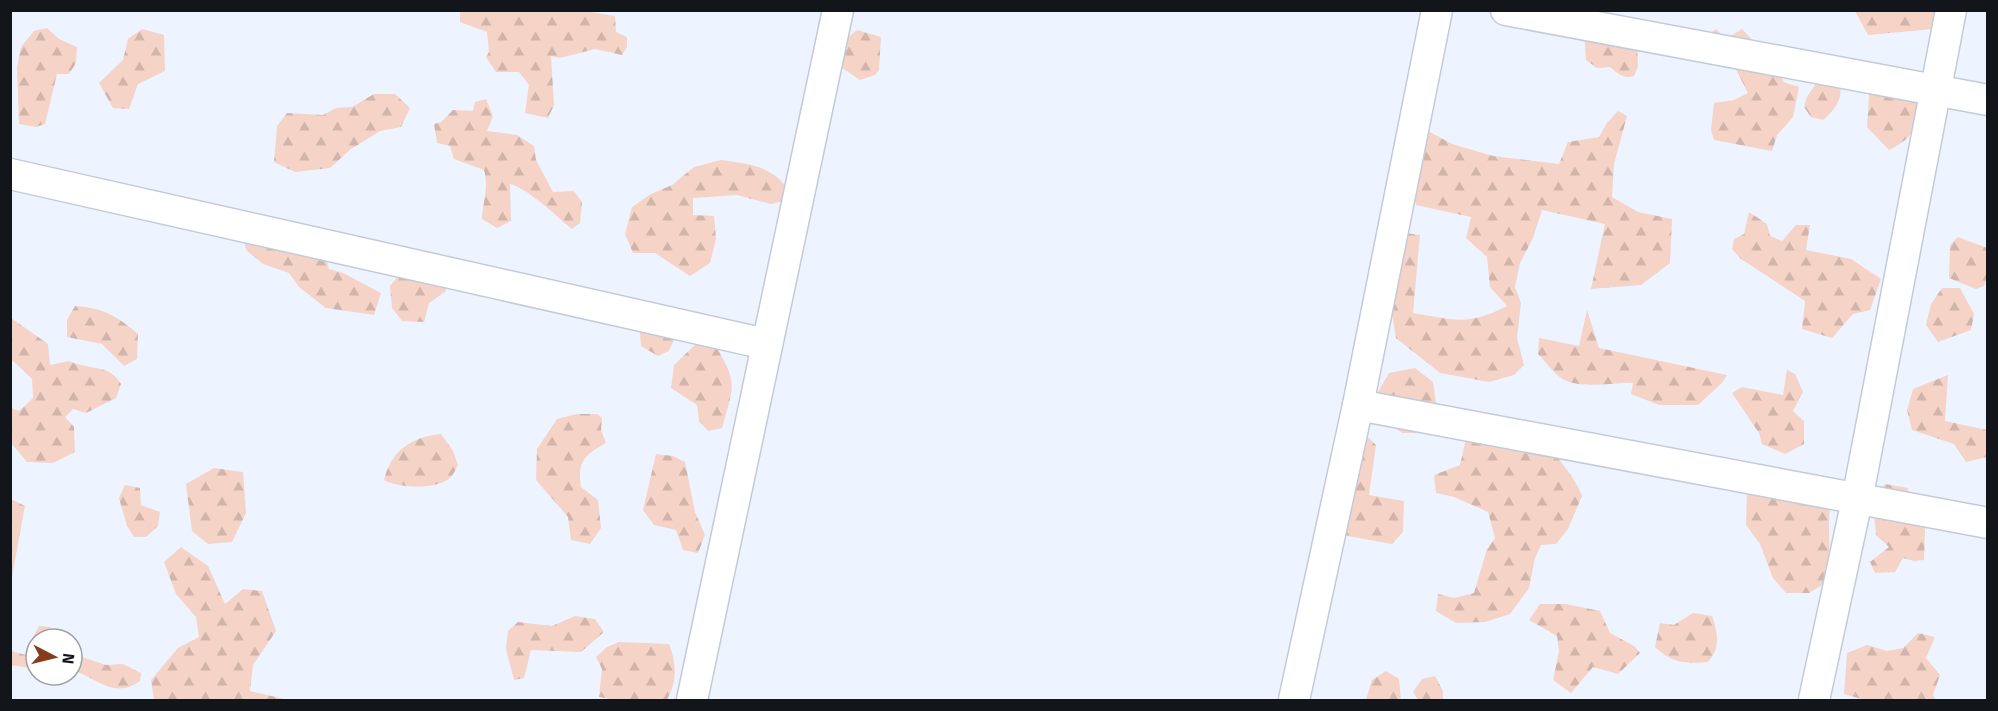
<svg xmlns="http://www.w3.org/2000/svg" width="1998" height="711" font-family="'Fira Sans',sans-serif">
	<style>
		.forest { fill: url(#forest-firs) }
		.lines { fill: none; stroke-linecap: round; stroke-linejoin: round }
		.minor-casing { stroke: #c3cbd8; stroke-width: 33 }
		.minor { stroke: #fff; stroke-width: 30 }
	</style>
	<defs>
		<pattern id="forest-firs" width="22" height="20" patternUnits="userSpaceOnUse" patternTransform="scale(1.5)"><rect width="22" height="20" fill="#f5d3c6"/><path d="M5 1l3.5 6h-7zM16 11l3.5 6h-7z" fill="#d1b4aa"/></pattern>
	</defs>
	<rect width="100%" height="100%" fill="#edf4ff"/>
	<g class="forest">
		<polygon points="460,11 578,10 615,16 616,32 627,37 627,47 622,55 595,49 560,58 551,56 554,105 548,118 525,113 529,85 519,72 496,72 486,57 489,52 487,32 460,22"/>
		<polygon points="1855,11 1940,11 1933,29 1868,35"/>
		<polygon points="47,28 59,39 77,47 76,63 69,74 57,74 45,124 36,127 19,124 17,67 21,47 34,31"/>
		<polygon points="142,29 164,35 165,71 138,84 129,109 113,108 99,83 123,60 128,39"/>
		<polygon points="1716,29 1726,39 1742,29 1780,69 1783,82 1799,87 1793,117 1777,135 1772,151 1714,140 1711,130 1714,103 1734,100 1748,93 1729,56 1708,35"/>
		<polygon points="857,30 881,37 879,70 875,75 860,80 841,67 841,43"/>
		<path d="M1584,30L1637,41L1638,66L1634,76C1624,79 1618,74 1610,67L1597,68L1586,60Z"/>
		<path d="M1882,71L1917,95C1919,124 1916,137 1889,150L1867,127L1869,95Z"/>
		<path d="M1821,76L1839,79C1844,97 1837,108 1823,120L1811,117L1804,107L1807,97Z"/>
		<polygon points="374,94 395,94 410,108 401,127 380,131 351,149 330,168 295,172 274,162 277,126 287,113 323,115 336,108 352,107"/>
		<path d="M486,99L493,116L487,131L517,135L534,146L536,160L553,192L574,191L582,202L580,223L572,229C555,215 530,190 510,184L511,221L497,228L482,219C483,200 489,188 484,170L454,159L450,146L437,143L434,124L441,122L453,110L473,111L475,102Z"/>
		<path d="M1618,111L1627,116L1614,164L1612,197L1638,212L1672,219L1670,263L1641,285L1591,289L1605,224L1542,210L1533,238L1520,263L1515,287L1521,303L1517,338L1524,365L1514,375L1489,382L1440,373L1396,338L1392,313L1405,233L1420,235L1413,313C1455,320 1468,326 1507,306L1490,287L1487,257L1466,238L1471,217L1416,205L1404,134L1428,131L1452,144L1493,156L1559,164L1568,142L1599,137L1607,123Z"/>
		<path d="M721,160C747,164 771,165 787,188L783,201L771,204L737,195L693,198V215L714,216L716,239L710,263L690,276L655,253H633L625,234L632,207L651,194L672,185L694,167Z"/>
		<polygon points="1749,212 1767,224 1770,236 1782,241 1796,225 1810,225 1806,250 1851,259 1881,279 1870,310 1853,314 1832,338 1802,329 1805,301 1741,259 1732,249 1734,239 1744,234"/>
		<polygon points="243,232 325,254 329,269 343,273 381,293 374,315 326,308 299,287 289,273 263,264 246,250"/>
		<polygon points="1958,237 1987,248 1987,278 1984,286 1976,289 1949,278 1950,245"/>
		<polygon points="405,268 444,279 446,291 429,303 424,322 402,321 392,308 390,286"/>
		<polygon points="1942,288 1960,288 1974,314 1971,330 1938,342 1926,325 1931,304"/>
		<path d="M75,306C104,308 117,316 138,334L137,359L124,366L102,344L67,337V320Z"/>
		<path d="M1587,310L1599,348L1727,375L1722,383L1698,405H1659L1631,394L1633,383C1613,382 1578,390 1561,378C1553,372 1545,361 1538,354L1539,338L1579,346Z"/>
		<path d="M11,318L48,344L50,365L69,361C87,370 111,364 121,384L116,398L86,413L73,409L65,417L74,427L75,452L53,463L27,462L11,443V408L19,411L33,398L32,379L11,359Z"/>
		<polygon points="639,320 676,335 669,351 658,356 641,346"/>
		<path d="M696,344L716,347C739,384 733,388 722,428L708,431L699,421L697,405L671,388L674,365Z"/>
		<polygon points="1415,368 1433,382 1438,418 1431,428 1423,433 1402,433 1380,416 1375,397 1389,373"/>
		<polygon points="1787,370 1795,374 1803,392 1793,411 1804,421 1804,444 1785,454 1762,444 1759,433 1732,393 1742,387 1783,395"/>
		<polygon points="1948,375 1945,421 1987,430 1987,457 1966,462 1954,444 1912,430 1907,410 1913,389"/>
		<path d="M577,414H597L602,418L601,430L606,443C584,455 577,462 581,487L598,500L601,528L590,544L571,540L568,517L536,480L537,449L557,419Z"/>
		<path d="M1497,414L1513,432L1541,435C1553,454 1576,477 1582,496L1568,529L1556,544L1541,545L1535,558L1529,588L1510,614L1485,622L1456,623L1436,611L1438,594L1454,598L1474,593L1487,549L1495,538L1488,512L1454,497L1436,493L1434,475L1460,465L1465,443V415Z"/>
		<path d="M441,434L453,451L458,465C456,469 453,475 450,478C436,490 398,488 384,480C391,450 412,437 441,434Z"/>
		<polygon points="1348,436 1369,438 1376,445 1369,495 1404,501 1403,532 1392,544 1342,535"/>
		<polygon points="656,454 673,456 685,462 695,512 705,535 698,553 683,550 676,530 654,525 643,510"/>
		<path d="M1779,467L1796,473L1830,506C1827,531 1832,558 1827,582L1809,593H1786L1773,578L1760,544L1746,525L1747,493Z"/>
		<polygon points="214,468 243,472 246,513 232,542 208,544 192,531 186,484"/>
		<polygon points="1885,484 1908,488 1907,510 1925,528 1924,560 1914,561 1903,558 1895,572 1875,573 1870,562 1889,547 1876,535 1873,501"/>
		<polygon points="125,485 140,488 141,505 160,512 158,526 146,537 134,537 127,526 119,498"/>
		<polygon points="11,499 25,506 11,582"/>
		<polygon points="181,547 208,566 225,604 243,589 262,591 276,631 253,665 250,691 289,700 154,700 151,680 178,648 199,637 196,617 176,594 164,562"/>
		<polygon points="1540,604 1566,604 1600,611 1610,633 1634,646 1640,653 1618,674 1593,667 1571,693 1553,680 1559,651 1557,636 1529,620"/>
		<path d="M1693,613L1712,616C1718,634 1721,648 1708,662C1685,664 1672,663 1655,647L1660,623L1674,625Z"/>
		<polygon points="575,616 595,619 604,632 581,652 531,650 524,678 514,680 506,649 508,631 518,622 552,626"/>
		<polygon points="39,626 50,627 58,638 66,639 36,639 36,669 11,665 11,651 26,655 34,652 33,637"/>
		<polygon points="1918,633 1935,637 1926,658 1940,675 1933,695 1936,700 1865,700 1844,694 1847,653 1867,645 1887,651 1903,648"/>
		<path d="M72,640L78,641L82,657L106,665L123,664L141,673L140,681C113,700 96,677 72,670Z"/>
		<path d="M619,642L669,644C677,664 677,682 667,700H616L599,697L602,669L596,657L607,647Z"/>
		<polygon points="1386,671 1399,679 1401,700 1366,700 1372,680"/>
		<polygon points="1435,676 1443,691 1443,700 1418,700 1413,692 1422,679"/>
	</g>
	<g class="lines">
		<g class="minor-casing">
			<g id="minor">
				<polyline points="1506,10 1988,100"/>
				<polyline points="10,174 766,344"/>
				<polyline points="1358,405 1988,523"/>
				<polyline points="692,700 838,10"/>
				<polyline points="1294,700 1358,405 1437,10"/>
				<polyline points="1814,700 1857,500 1951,10"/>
			</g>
		</g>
		<use href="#minor" class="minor"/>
	</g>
	<rect width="1998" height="711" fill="none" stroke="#12151a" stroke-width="24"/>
	<g transform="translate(54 657) rotate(97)"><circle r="28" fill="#ffffff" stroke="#a0a1a3" stroke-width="1.5"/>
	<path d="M0-4.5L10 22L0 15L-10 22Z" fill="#853d1e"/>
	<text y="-9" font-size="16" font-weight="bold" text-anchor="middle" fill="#12151a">N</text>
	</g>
</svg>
